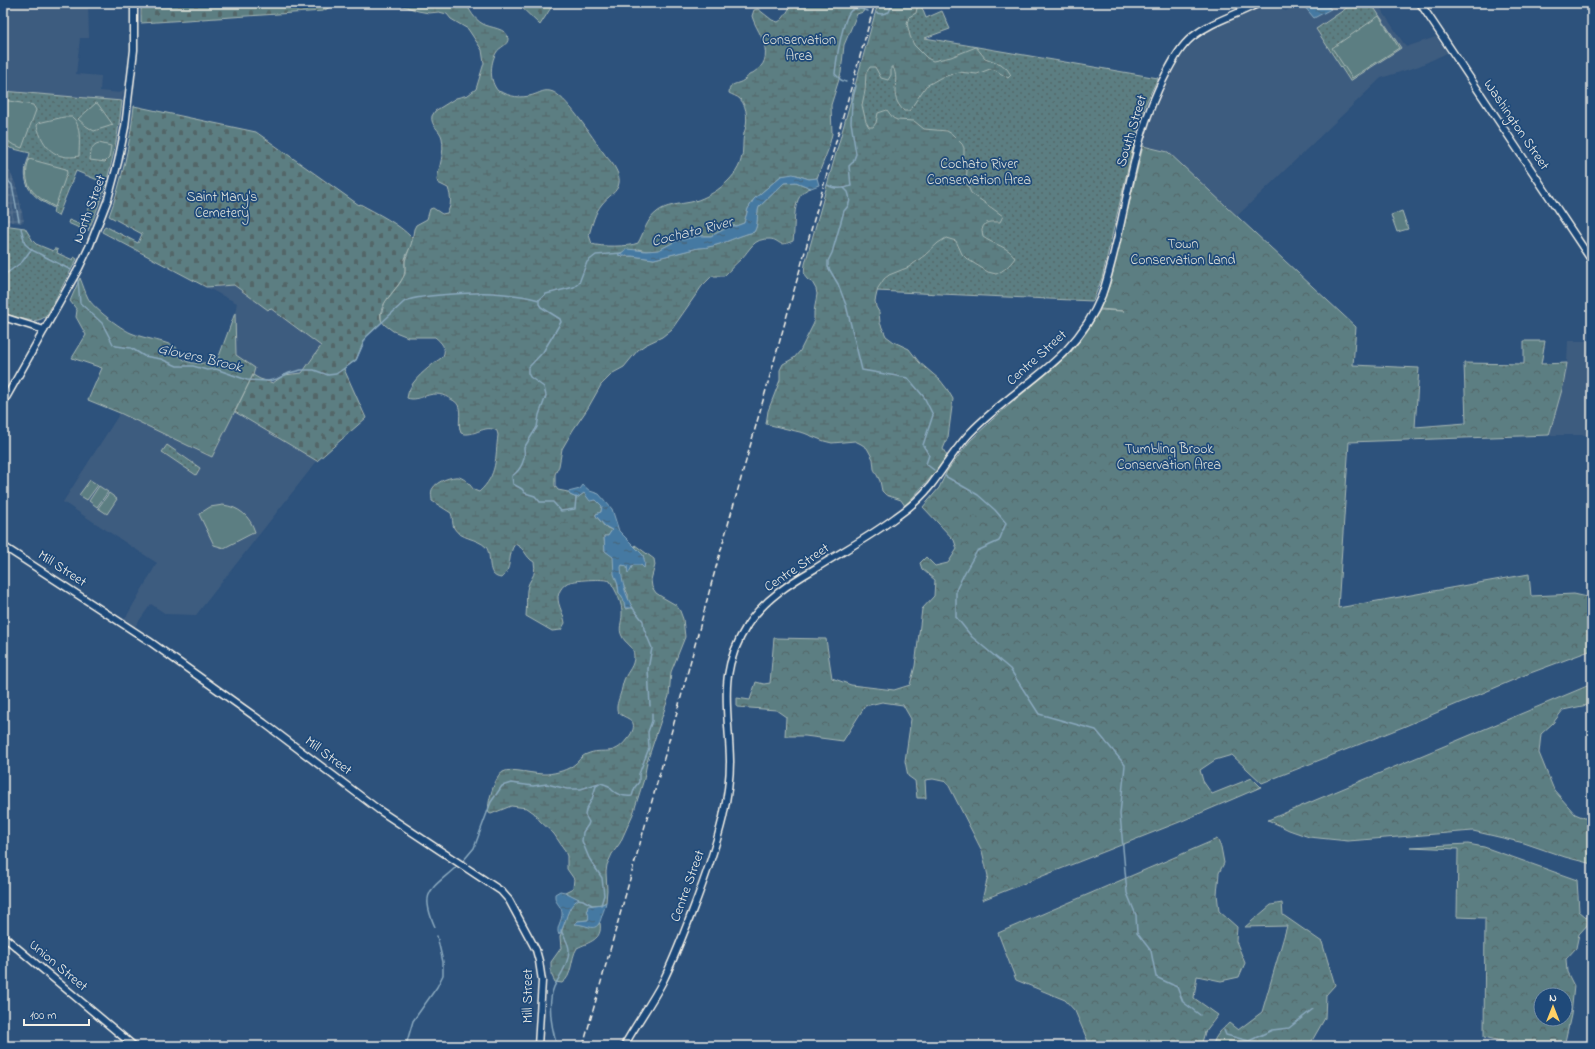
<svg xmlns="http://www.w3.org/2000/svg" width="1595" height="1049" font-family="'Indie Flower',sans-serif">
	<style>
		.built { fill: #3e5c7f }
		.industrial { fill: url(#industrial-grid) }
		.grass { fill: url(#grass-dots); stroke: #a8b8b5 }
		.forest { fill: url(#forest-crowns); stroke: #a8b8b5; fill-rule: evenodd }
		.wetland { fill: url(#wetland-marsh); stroke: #a8b8b5 }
		.cemetery { fill: url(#cemetery-stones); stroke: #a8b8b5 }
		.pitch { fill: #5c7e82; stroke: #a8b8b5 }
		.water { fill: url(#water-ripples); stroke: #8aa9be }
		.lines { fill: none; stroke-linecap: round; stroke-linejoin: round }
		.stream { stroke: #8aa9be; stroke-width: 1.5 }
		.secondary-casing { stroke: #f4f1e8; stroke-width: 9 }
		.secondary { stroke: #1f4a7a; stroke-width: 6 }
		.rail { stroke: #f4f1e8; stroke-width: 1.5; stroke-dasharray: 6 3; stroke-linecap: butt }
		.labels { text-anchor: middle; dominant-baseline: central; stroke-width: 3.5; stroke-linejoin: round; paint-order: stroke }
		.park-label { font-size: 14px; fill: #dde0d9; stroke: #1f4a7a }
		.street-label { font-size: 14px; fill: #f4f1e8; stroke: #1f4a7a }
		.water-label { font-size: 15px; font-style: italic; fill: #dadfde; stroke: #1f4a7a }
	</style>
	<defs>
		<pattern id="industrial-grid" width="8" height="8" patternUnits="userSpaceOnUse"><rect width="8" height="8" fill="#3e5c7f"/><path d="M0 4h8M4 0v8" fill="none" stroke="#5a7491"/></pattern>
		<pattern id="grass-dots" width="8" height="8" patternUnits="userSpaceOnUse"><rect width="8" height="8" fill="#5c7e82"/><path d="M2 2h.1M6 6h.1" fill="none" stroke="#536667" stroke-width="1.8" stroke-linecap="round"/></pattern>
		<pattern id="forest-crowns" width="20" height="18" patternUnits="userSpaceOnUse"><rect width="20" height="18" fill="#5c7e82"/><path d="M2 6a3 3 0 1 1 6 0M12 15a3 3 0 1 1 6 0" fill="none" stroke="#536667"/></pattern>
		<pattern id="wetland-marsh" width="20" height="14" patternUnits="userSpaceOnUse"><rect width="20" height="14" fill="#5c7e82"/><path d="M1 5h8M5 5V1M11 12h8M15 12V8" fill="none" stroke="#536667"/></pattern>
		<pattern id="cemetery-stones" width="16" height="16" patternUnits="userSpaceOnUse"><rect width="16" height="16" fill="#5c7e82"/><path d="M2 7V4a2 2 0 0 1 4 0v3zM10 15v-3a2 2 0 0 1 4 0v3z" fill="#536667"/></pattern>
		<pattern id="water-ripples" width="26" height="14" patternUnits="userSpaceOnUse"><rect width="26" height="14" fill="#4479a2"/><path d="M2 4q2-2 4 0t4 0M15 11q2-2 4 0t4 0" fill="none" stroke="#466379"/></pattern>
	</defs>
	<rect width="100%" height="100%" fill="#2d527c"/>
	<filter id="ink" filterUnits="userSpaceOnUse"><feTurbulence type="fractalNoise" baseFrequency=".025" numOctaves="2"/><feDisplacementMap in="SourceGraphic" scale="8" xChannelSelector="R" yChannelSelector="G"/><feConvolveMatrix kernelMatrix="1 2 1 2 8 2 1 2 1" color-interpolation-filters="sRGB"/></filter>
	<g filter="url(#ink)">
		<g class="built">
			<polygon points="3,3 88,3 89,38 80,38 76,74 101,76 100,91 119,93 122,92 124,89 122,101 3,91"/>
			<polygon points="1292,3 1377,3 1406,47 1436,37 1447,53 1419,66 1381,78 1237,216 1168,152 1143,146 1151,118 1170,76 1180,58 1191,45 1209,31 1257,9 1272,6 1286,11 1294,6"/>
			<polygon points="234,285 268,310 270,308 321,346 302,373 284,375 273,383 260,379 256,376 251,376 235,366 235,313 237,303 206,287"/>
			<polygon points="1568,341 1592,341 1592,471 1588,471 1592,435 1549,435 1563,386 1567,363"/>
			<polygon points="235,412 317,461 196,615 166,614 151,604 134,628 124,621 157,563 63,502 120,413 212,457"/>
		</g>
		<polygon class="industrial" points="3,164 10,172 16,185 24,221 21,223 3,221"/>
		<g class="grass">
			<polygon points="881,3 920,3 926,18 942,11 950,29 925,38 1158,78 1145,105 1137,130 1102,278 1093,301 876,291 850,128"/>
			<polygon points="1354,3 1371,3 1401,48 1350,81 1316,29"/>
			<path d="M3,91L122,101C117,147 107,190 88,231L89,227L86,226L84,230L68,223L69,220L82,225L100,181L76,171L58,216L53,213L54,208C35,198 22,189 26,166C27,161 29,158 30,153L10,148L3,141Z"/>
			<path d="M3,225L25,228L33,241L36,244L53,251L54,249H56L58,250L57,253L73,260L74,257L77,259L47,315C36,327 16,316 3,313Z"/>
			<polygon points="167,445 200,468 196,475 162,452"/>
		</g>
		<g class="forest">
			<polygon points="1143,146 1168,152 1356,327 1353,365 1419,368 1415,427 1466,423 1464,363 1524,364 1524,341 1545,341 1541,364 1567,363 1563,386 1549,435 1349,442 1338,608 1529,574 1531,596 1574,594 1592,598 1592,650 1525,675 1403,727 1262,783 1232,755 1215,760 1200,770 1203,781 1212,794 1252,778 1261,787 1182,821 982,900 988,876 982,851 947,782 933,779 925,780 926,798 917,798 915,781 908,776 905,761 911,719 903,705 882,702 865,706 843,741 805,736 785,736 786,717 776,710 737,707 737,698 750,700 756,682 764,684 770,683 774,638 826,639 832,678 851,685 894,690 910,685 915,666 922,609 934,596 935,580 922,569 920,563 926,557 935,566 948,563 957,549 954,540 923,507 939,488 947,471 970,441 993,419 1071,352 1086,333 1100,310 1124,311 1100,309 1110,284"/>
			<path d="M80,278C83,285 85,292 88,298C93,308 120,328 131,333C145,339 162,340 176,347C177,349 178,353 179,355C187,367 207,364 218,359L235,313L236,355L255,368L253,375L212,457L120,413L88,400L102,368L72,358L86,335L76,317L77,310L70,301Z"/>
			<polygon points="1592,684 1592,704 1563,710 1553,723 1541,734 1539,753 1554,790 1575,814 1592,821 1592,864 1565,857 1524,843 1473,831 1348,841 1309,837 1289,830 1268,820"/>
			<polygon points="1217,839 1221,847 1224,863 1219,873 1217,894 1219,911 1237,927 1236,941 1245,963 1239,977 1221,981 1197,976 1194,998 1218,1015 1205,1032 1201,1046 1090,1046 1075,1011 1065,1000 1016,980 998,933"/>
			<path d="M1468,844L1484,847L1577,880L1579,911L1591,921L1579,934L1576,948L1566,959L1567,972L1574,986L1571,1015L1564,1046H1522L1484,1037L1485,918L1457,917L1458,849L1410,847ZM1541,995H1565V1019H1541Z"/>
			<path d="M1282,903L1283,915L1322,942L1335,985L1326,995L1325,1018L1309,1046H1213C1214,1036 1222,1030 1229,1023L1238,1030L1262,1012L1287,926L1245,927L1271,905Z"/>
		</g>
		<g class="wetland">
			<path d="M386,3H466C470,11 474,19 483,24C490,28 507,28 508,38C509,45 499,47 496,53C490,64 489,81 498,91C500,92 502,92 504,93C513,98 526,98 536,94C541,92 544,90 550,91C565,93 593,139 603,152C606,157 611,161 614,166C617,171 620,177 619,183C618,192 607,197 602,204C595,212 592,225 589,235L592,244C600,247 629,247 638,243C644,233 646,220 657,212C665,205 681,204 691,202C710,198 736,180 741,160C744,152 742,142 744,133C748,123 748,107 740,99C737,96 732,95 729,93C729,82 738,85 744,80C747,78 748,75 751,74C762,67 767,62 765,48C763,36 755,27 752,16L754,10L758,9L772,20L778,22C786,18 787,9 794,3H859L864,9L863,12L857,14L844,45L841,73L831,105L832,134L828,150L817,178L809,179L797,175L781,176L754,199L748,209L744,223L736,226H731L711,236H699L676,241L659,250L646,251L638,249L621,256H632L654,259L698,248C718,248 735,236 754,232C759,224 756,215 759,207L784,183L796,182L811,188C790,194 796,225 793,241C777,248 781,240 770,239C753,238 751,249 741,259C735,264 730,270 724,276H712L702,286L672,329L662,337L645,345L638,350L624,367L613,373L601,385L588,408L573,430L562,449L559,466L555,474V486L558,490L568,492L570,495L577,498L584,493L586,494L588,498L596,500L602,506L601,512L596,514V516L605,527L612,530L608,536H604L605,551L613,556L619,593C624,597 624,602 625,608L627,609L632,607L628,599V594L622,583L620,567L622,565L627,566L628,573L633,565H641L644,568L643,555L636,549L635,545L654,559L655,565L651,580L652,587L656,593L662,597L676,605L680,611L683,619L685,637L671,672L669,696L647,762L644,779L633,814L620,843L612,854L607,865L606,872L607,890L606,902L603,904L592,905L587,909L589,916L588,920L578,921L575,924C584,924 592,930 600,923C603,940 589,942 577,948C570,959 573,976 562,983L555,982L551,974V962L561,948L560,937L567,914L571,904L575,901L573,897L565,892L573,888L574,879L567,869V856L564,849L554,834L540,821L534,813L527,808L511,806L491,814L489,813C486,805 495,776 503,772C510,767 536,775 547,774C557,773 568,770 575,764C580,760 581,756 587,754C603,747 613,758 627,739C629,737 631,734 632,732C638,718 624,719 618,712C615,708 619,699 620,695C622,690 622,685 624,680C628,670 634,667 634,656C634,645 625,644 622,636C618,629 622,622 622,615C623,604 616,591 610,581C604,578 573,580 567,583C564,585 560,589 559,593C555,602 564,613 565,623L561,630L552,631L526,616C527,607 526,598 527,590C529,577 537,578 534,562C525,557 526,549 515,544C507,554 513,570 501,578C485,576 493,556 486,547C477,538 460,539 454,528C452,524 453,517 451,513L432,501C432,497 430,492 433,488C437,481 452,476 459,477C466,479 470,485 474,490L479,492C498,475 495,458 498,435L497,431C485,423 474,438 461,433C457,424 462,414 458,405C456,401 452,400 449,398C430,387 421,403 407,398C409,383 422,373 433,364C436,361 441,359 443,356C447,348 441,342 435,337H408L393,331L385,325L381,320V314L385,302L400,283L405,274V261L412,241L414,229L416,225L427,219L430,209L433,208L442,214L447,213C452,205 451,197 448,188L438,183L437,180C439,166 445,153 442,138C440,129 430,126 432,116L435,111L456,98L468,95L476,89L484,63L482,50L468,29L451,19L447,14L439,12L429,13L418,11L407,7Z"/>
			<path d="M878,3H918L916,13L909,17L907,23L910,36L914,45L927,58L933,61L951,57L976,47L985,58L1001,64L1007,69L1011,75L1008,78L995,70L990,69L977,74L959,72L940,78L926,86L909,111H904C887,94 901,83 893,67H891V75L888,80L881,78L875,67H870L866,73L865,91L862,105L866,122L869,127H873L876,123L878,113L887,110L893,118L897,120L914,121L924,129L947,131L952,134L962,144L964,148V154L962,162L967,170L966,181L971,193L1003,216L1000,222C992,222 984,220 982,230L983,237C992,244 1010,247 1015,258C1009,266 1005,270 996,274L988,272L967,259L962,254L956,241L946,238L938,243L925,255L909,267L889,275L884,279L878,288L875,301L876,307L879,312L880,323L886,336L894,342L909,349L919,362L940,380L947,389L953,399L948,437L943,449L947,456L933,475L905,506L901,500L886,495L882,491L880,481L874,469L873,459L867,448L861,444L855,441L832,443L824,441L804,433L766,424L768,411L780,380V370L783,364L794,358L800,351L814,323V312L817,294L816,289L812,282C803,279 804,272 805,264Z"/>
		</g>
		<g class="cemetery">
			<polygon points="141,3 337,3 323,11 141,23"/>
			<polygon points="517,3 554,3 540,25"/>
			<path d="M134,106L256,132L359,205L360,204C378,214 398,223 412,238C412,246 407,252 405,259C404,264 406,270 404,275C399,289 374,306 382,322L366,337L356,360L344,369L366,418L317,461L235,412L253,375L260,379L273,383L284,375L302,373L321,346L270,308L268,310L234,285L206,287L102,232L105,226L138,243L142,234L109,216C122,181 130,144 134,106Z"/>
		</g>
		<g class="pitch">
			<polygon points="1379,16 1399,48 1352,78 1332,48"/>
			<polygon points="3,100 33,105 36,110 22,148 12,144 3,137"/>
			<polygon points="96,103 98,104 113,125 94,131 86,126 78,119"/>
			<path d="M64,117H72C82,124 79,145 79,156C55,161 43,147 37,126L38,123Z"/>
			<path d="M99,143L111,146L109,158L105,162L90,160C91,153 90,145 99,143Z"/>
			<path d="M29,159L66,169L67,173L55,207C33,195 21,186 29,159Z"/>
			<polygon points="1402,211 1408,229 1397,232 1391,215"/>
			<polygon points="90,480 98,485 87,500 79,495"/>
			<polygon points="99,486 108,492 97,507 89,501"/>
			<polygon points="109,493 117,499 107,514 98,508"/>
			<path d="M223,505C239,507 250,516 255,532L224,548L214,545L199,514L210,507Z"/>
		</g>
		<g class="water">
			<path d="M1304,3C1313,3 1323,2 1331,9L1314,18L1304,6Z"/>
			<path d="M793,174L809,179L817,178L819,185L811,188L796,182L784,183L759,207C756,215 759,224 754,232C735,236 718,248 698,248L654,259L632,256H621L618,255L627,249L646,251L659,250L676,241L699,236H711L731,226H736L744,223L748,209L754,199L781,176Z"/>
			<path d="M583,485L590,491L599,494L612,509L619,531L643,555L645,563L644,568L641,565H633L628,574L627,566L622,565L621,567C622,583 625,594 633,608H625C624,602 624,597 619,593L618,585L614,574L613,557L605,551L604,536H608L612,530L605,526L596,516V514L601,512L602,506L596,500L590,501L584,493L577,498L570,495L568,492L580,489Z"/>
			<path d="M560,891L565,892L579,899C566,906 567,923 559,935C555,927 563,921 562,912C561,905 554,903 555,894Z"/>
			<path d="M606,902C605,907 604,910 602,915C597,936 589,924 574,924L578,921L588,920C590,915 586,911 588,906L603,904Z"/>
		</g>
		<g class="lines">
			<g class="stream">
				<polyline points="876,13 882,14 889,12 893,3"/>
				<path d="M846,82L841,80L835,74C836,63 843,14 852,10C857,7 863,10 868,11"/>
				<polyline points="3,175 12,185 19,221"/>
				<path d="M827,185C834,189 843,189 851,186L849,166L853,162L856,154L851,122L852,102L856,86L855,84"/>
				<path d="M844,188L848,192C851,200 850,205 844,211L832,253L828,261V267L838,284L846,305L862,370L908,378L924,397L933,415L923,445L929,455L926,464L934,470"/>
				<polyline points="21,228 25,244 32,250"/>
				<polyline points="3,276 22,262 30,251 32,250 71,270"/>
				<path d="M78,280L80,303L102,323L113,344L116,346L131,348L144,356L161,359L177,366H193L207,370L216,369L247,380L268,381L277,379L289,373L301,370H314L328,375L336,374L356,360L366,337L404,302C412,295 479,292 493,293C508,294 525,296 539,300"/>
				<polyline points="945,476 978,495 995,510 1006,523 999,541 977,551 965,572 956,590 956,617 972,637 1010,669 1039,714 1096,730 1125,765 1120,814 1127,893 1136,915 1137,933 1151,951 1156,977 1177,987 1183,1002 1200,1015"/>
				<path d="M576,497L575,509L561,511L553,502H540L535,496L525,493L522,489L513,484L512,476C521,470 526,459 524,448L537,427L539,415L546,396L544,387L530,377L528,373V368L543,352L561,322L560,319L541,307L539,304V300L546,294L574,287L579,283L587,262L596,255L622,253"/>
				<polyline points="632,607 643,621 644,629 652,648 648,669 650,706"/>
				<polyline points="463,861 474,848 491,802 502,786 511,783 533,786 547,784 567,789 581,789 599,783"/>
				<polyline points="578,899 583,900 592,905"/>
				<path d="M601,905L604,895L602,878L589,858L582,841L583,832L588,825L589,822L585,815L586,810L592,799L596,786L601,783L609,786C613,794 624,797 632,796L635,787L639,782V774L649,748L648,732L652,721V713"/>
				<path d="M435,927C419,891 431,890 456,867"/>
				<polyline points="1224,1030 1226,1035 1249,1041 1272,1030 1289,1028 1313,1009"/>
				<polyline points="406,1045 413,1021 437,987 443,975 443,962 437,936"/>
				<path d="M557,1046C552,1029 547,1004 554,987C560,975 569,964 569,950C569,942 563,937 561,930"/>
			</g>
			<g class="secondary-casing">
				<g id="secondary">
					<polyline points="1420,3 1592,261"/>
					<polyline points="3,317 44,330"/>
					<polyline points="3,403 79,268 90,245 108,199 118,162 125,127 134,50 134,3"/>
					<polyline points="3,546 149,641 264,723 379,810 501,891 509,900 536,950 539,961 542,981 538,1046"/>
					<polyline points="3,936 134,1046"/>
					<path d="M624,1046C636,1024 651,1004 663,981C674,959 683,935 692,912C704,881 715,850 723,817C727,799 730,780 730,761C729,708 716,674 748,624C765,599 790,583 816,568C843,551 871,536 896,517C909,508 921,498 931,485C944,468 955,449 970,433C1018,383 1074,364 1102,295C1127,222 1129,142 1166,74C1173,61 1180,47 1192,37C1212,21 1237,15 1259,3"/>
				</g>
			</g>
			<use href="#secondary" class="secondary"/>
			<polyline class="rail" points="583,1046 677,712 711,585 875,3"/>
		</g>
	</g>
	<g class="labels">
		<g class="park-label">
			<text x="799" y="40">Conservation<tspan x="799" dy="16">Area</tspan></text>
			<text x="979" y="164">Cochato River<tspan x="979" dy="16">Conservation Area</tspan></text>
			<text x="222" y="197">Saint Mary's<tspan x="222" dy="16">Cemetery</tspan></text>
			<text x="1183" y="244">Town<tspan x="1183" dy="16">Conservation Land</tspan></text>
			<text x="1169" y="449">Tumbling Brook<tspan x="1169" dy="16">Conservation Area</tspan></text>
		</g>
		<g class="street-label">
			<text transform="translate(1516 125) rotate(56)">Washington Street</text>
			<text transform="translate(1132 131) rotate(-73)">South Street</text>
			<text transform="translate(90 209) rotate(-70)">North Street</text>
			<text transform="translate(1037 358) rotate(-42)">Centre Street</text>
			<text transform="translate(797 568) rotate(-34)">Centre Street</text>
			<text transform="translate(62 569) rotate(33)">Mill Street</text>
			<text transform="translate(328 756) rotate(37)">Mill Street</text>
			<text transform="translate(688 886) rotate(-70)">Centre Street</text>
			<text transform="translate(58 966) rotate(40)">Union Street</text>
			<text transform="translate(528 996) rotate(-90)">Mill Street</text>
		</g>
		<g class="water-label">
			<text transform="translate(692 232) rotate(-14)">Cochato River</text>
			<text transform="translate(200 358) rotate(13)">Glovers Brook</text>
		</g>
	</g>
	<rect width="1595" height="1049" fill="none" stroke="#1f4a7a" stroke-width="16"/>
	<rect x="8" y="8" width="1579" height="1033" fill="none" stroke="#f4f1e8" stroke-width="1.5" filter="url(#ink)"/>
	<g transform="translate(1553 1007)"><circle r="19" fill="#1f4a7a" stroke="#748da6"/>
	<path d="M0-3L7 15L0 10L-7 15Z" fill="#ffd166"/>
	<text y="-6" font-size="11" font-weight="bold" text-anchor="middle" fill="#f4f1e8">N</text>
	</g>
	<path d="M24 1019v6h65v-6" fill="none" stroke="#f4f1e8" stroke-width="2"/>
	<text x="30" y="1019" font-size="12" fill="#f4f1e8" stroke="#1f4a7a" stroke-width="3" paint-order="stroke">100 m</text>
</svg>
